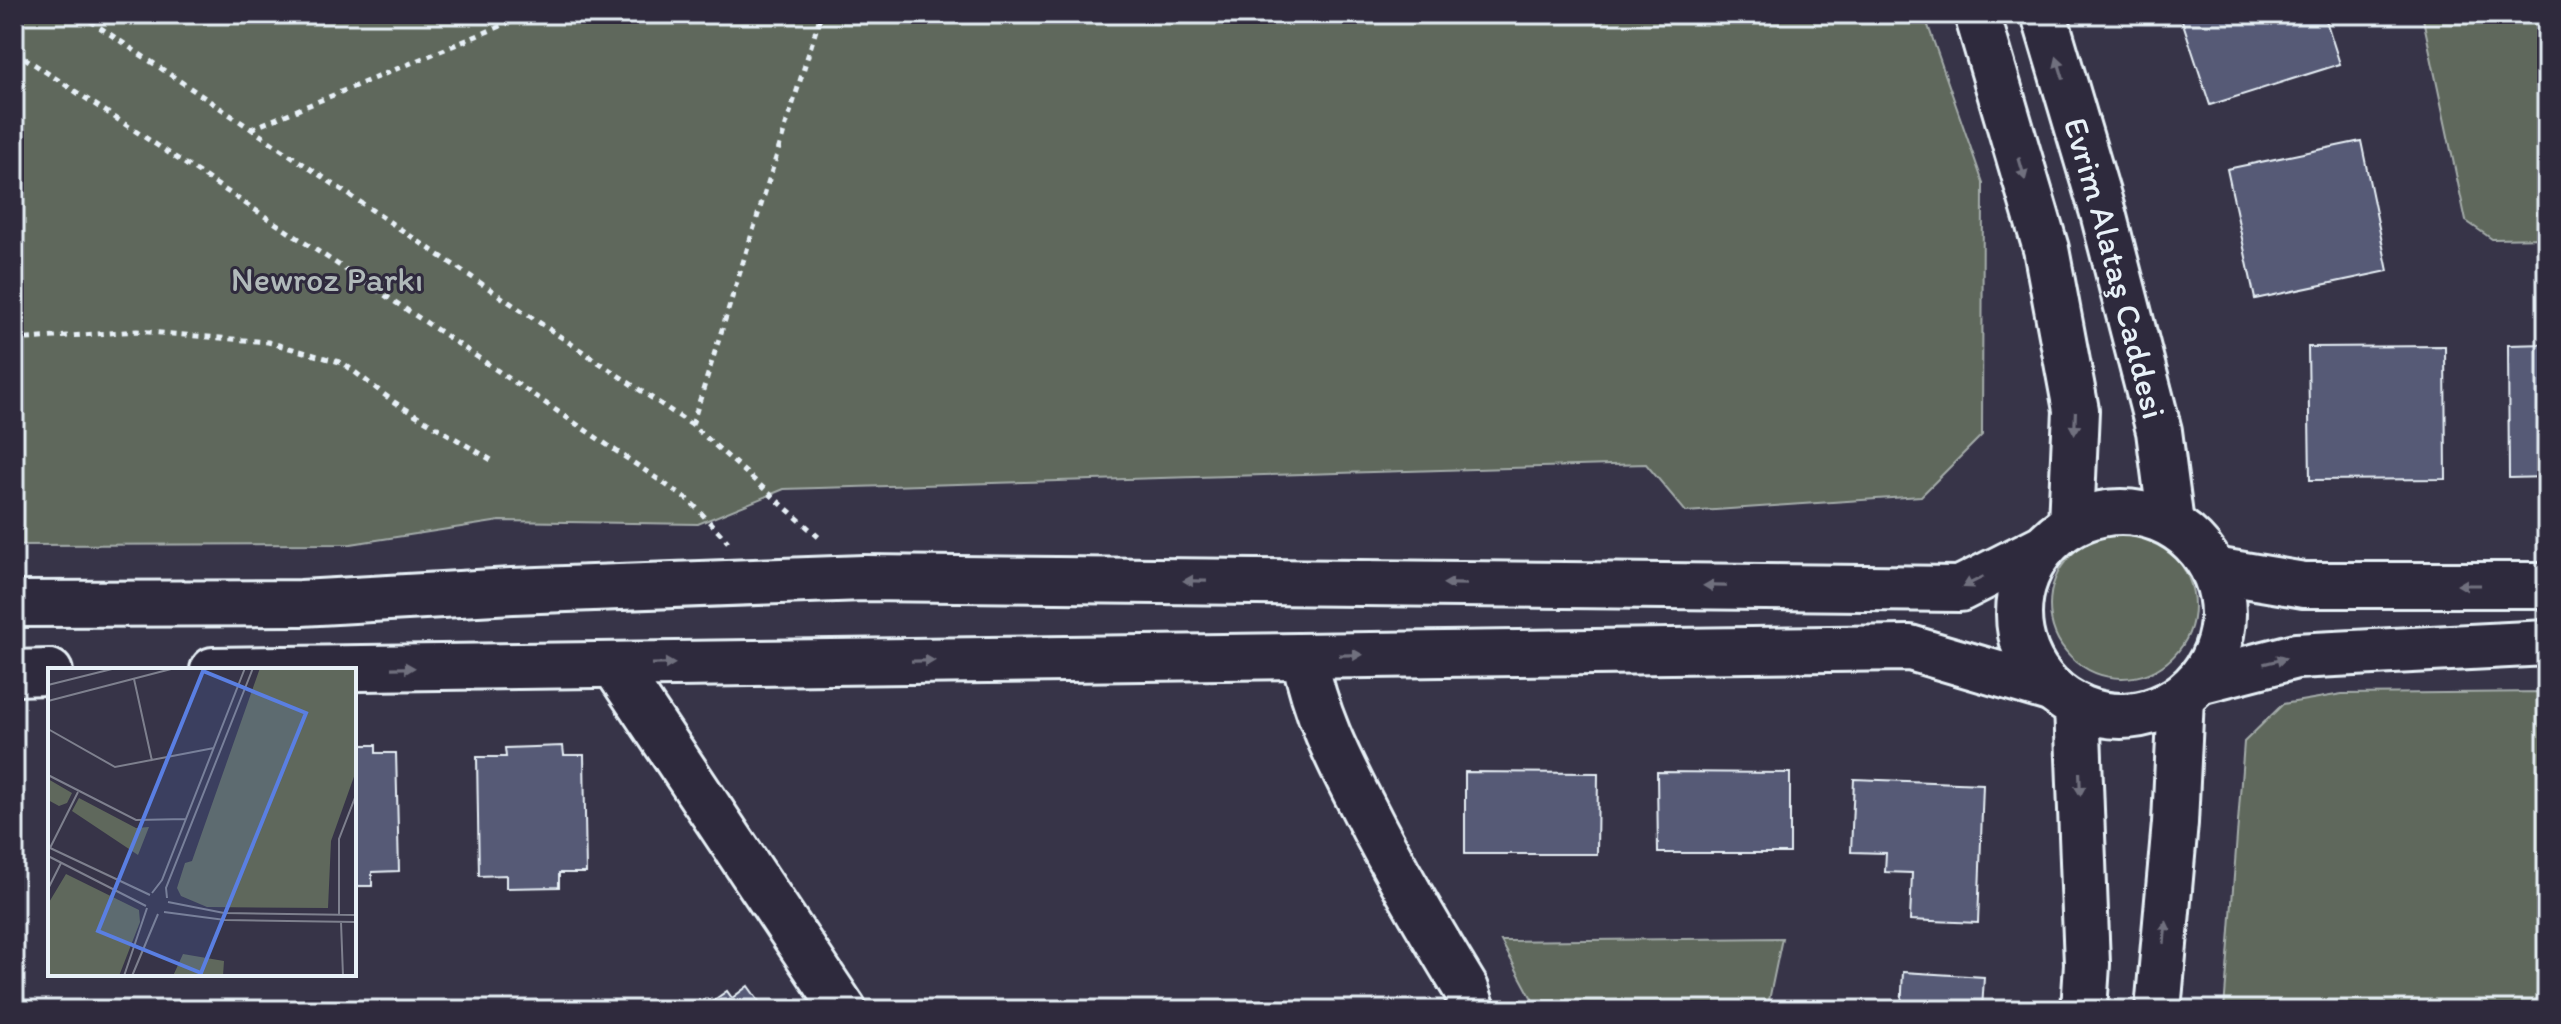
<svg xmlns="http://www.w3.org/2000/svg" width="2561" height="1024" font-family="Itim,sans-serif">
	<style>
		.green { fill: #5f685c; stroke: #a4acaa; stroke-width: 2 }
		.building { fill: #575a76; stroke: #e8f1f8; stroke-width: 2 }
		.lines { fill: none; stroke-linecap: round; stroke-linejoin: round }
		.street-casing { stroke: #e8f1f8; stroke-width: 50 }
		.secondary-casing { stroke: #e8f1f8; stroke-width: 50 }
		.path { stroke: #e8f1f8; stroke-width: 5; stroke-dasharray: 6 6; stroke-linecap: butt }
		.street { stroke: #2f2a3d; stroke-width: 44 }
		.secondary { stroke: #2f2a3d; stroke-width: 44 }
		.oneway { fill: #70707e }
		.labels { text-anchor: middle; dominant-baseline: central; stroke-width: 6; stroke-linejoin: round; paint-order: stroke }
		.street-label { font-size: 34px; fill: #e8f1f8; stroke: #2f2a3d }
		.park-label { font-size: 34px; fill: #b1baba; stroke: #2f2a3d }
		.inset-road { fill: none; stroke: #7e808e; stroke-width: 2 }
		.view { fill: #5a7fe2; fill-opacity: 0.15; stroke: #5a7fe2; stroke-width: 4 }
		.inset-edge { fill: none; stroke: #e8f1f8; stroke-width: 4 }
	</style>
	<rect width="100%" height="100%" fill="#373448"/>
	<filter id="ink" filterUnits="userSpaceOnUse"><feTurbulence type="fractalNoise" baseFrequency=".0125" numOctaves="2"/><feDisplacementMap in="SourceGraphic" scale="16" xChannelSelector="R" yChannelSelector="G"/><feConvolveMatrix kernelMatrix="1 2 1 2 8 2 1 2 1" color-interpolation-filters="sRGB"/></filter>
	<g filter="url(#ink)">
		<g class="green">
			<polygon points="14,14 1924,14 1983,183 1982,435 1921,496 1686,512 1646,464 784,489 698,524 500,521 351,544 14,545"/>
			<polygon points="2422,14 2547,14 2547,238 2492,239 2466,221"/>
			<circle cx="2122" cy="606" r="72"/>
			<polygon points="2547,692 2547,1010 2224,1010 2244,742 2283,704 2342,694"/>
			<polygon points="1782,938 1767,1010 1538,1010 1501,941"/>
		</g>
		<g class="building">
			<polygon points="2180,14 2324,14 2340,64 2210,105"/>
			<polygon points="2361,141 2388,271 2255,299 2227,169"/>
			<polygon points="2547,344 2547,477 2509,478 2508,345"/>
			<polygon points="2445,346 2446,479 2310,480 2308,347"/>
			<polygon points="354,745 376,745 376,753 396,753 399,871 372,872 372,886 354,886"/>
			<polygon points="563,746 564,755 584,755 586,873 559,873 559,887 506,888 506,875 479,876 477,757 506,757 505,748"/>
			<polygon points="1465,772 1598,773 1597,854 1465,854"/>
			<polygon points="1657,772 1790,773 1790,853 1658,853"/>
			<polygon points="1854,779 1983,784 1978,923 1910,920 1912,873 1885,872 1886,853 1851,852"/>
			<polygon points="1903,972 1984,977 1982,1010 1901,1010"/>
			<polygon points="748,986 765,1010 700,1010 727,991 732,998"/>
		</g>
		<g class="lines">
			<g class="street-casing">
				<g id="street">
					<path d="M1304,656C1315,713 1337,757 1364,809C1395,871 1430,930 1466,989L1473,1010"/>
					<polyline points="614,665 844,1010"/>
				</g>
			</g>
			<g class="secondary-casing">
				<g id="secondary">
					<polyline points="1977,14 2046,249 2076,410 2071,524"/>
					<path id="s1" d="M2044,14L2103,213L2159,431L2171,524"/>
					<circle cx="2121" cy="614" r="102"/>
					<polyline points="2214,570 2304,585 2547,585"/>
					<polyline points="14,604 301,603 512,591 864,578 1960,589 2043,547"/>
					<polyline points="213,670 1910,648 2053,690"/>
					<polyline points="14,673 50,672"/>
					<polyline points="2199,681 2296,656 2547,643"/>
					<polyline points="2077,706 2087,964 2084,1010"/>
					<polyline points="2158,1010 2175,823 2181,698"/>
				</g>
			</g>
			<g class="path">
				<polyline points="80,14 692,425 822,540"/>
				<polyline points="14,51 442,333 690,501 728,542"/>
				<polyline points="251,129 530,14"/>
				<polyline points="14,340 137,331 268,342 343,363 394,402 493,461"/>
				<polyline points="692,425 821,14"/>
			</g>
			<use href="#street" class="street"/>
			<use href="#secondary" class="secondary"/>
		</g>
		<defs><path id="oneway-solid" d="M-6-.8H1V-3.2L6.5 0L1 3.2V.8H-6Z" transform="scale(2)"/></defs>
		<g class="oneway">
			<use href="#oneway-solid" transform="translate(2060 68) rotate(-107)"/>
			<use href="#oneway-solid" transform="translate(2022 169) rotate(74)"/>
			<use href="#oneway-solid" transform="translate(2075 423) rotate(92)"/>
			<use href="#oneway-solid" transform="translate(1195 581) rotate(-179)"/>
			<use href="#oneway-solid" transform="translate(1973 582) rotate(153)"/>
			<use href="#oneway-solid" transform="translate(1455 584) rotate(-179)"/>
			<use href="#oneway-solid" transform="translate(2469 585) rotate(180)"/>
			<use href="#oneway-solid" transform="translate(1715 586) rotate(-179)"/>
			<use href="#oneway-solid" transform="translate(1351 655) rotate(-1)"/>
			<use href="#oneway-solid" transform="translate(923 661) rotate(-1)"/>
			<use href="#oneway-solid" transform="translate(2275 661) rotate(-14)"/>
			<use href="#oneway-solid" transform="translate(663 664) rotate(-1)"/>
			<use href="#oneway-solid" transform="translate(403 668) rotate(-1)"/>
			<use href="#oneway-solid" transform="translate(2080 784) rotate(88)"/>
			<use href="#oneway-solid" transform="translate(2165 932) rotate(-85)"/>
		</g>
	</g>
	<g class="labels">
		<g class="street-label">
			<text stroke="none"><textPath href="#s1" startOffset="264">Evrim Alataş Caddesi</textPath></text>
		</g>
		<g class="park-label">
			<text x="327" y="279">Newroz Parkı</text>
		</g>
	</g>
	<g transform="translate(48 668)">
		<rect width="308" height="308" fill="#373448"/>
		<path d="M212,0H308V103L283,173L280,240L159,239L133,228L129,220L137,195L144,193ZM0,111L24,125L19,135L11,138L0,132ZM31,130L88,160L101,159L90,187L24,143ZM18,206L91,242L92,254L71,308H0V236ZM135,286L176,293L175,308H125Z" fill="#5f685c"/>
		<path class="inset-road" d="M86,11L104,93M0,17L68,0M0,33L127,0M0,61L67,99L166,80M0,107L88,152L138,151M0,179L102,227M2,180L30,124M0,188L98,238M0,221L13,195M104,225L114,212L197,0M119,230L118,220L205,0M120,234L176,245L308,247M116,244L177,252L308,254M291,247V171L308,127M293,254L295,308M76,308L99,240M84,308L110,246"/>
		<path class="view" d="M155,3L258,45L153,305L50,263Z"/>
		<rect width="308" height="308" class="inset-edge"/>
	</g>
	<rect width="2561" height="1024" fill="none" stroke="#2f2a3d" stroke-width="48"/>
	<rect x="24" y="24" width="2513" height="976" fill="none" stroke="#e8f1f8" stroke-width="3" filter="url(#ink)"/>
</svg>
